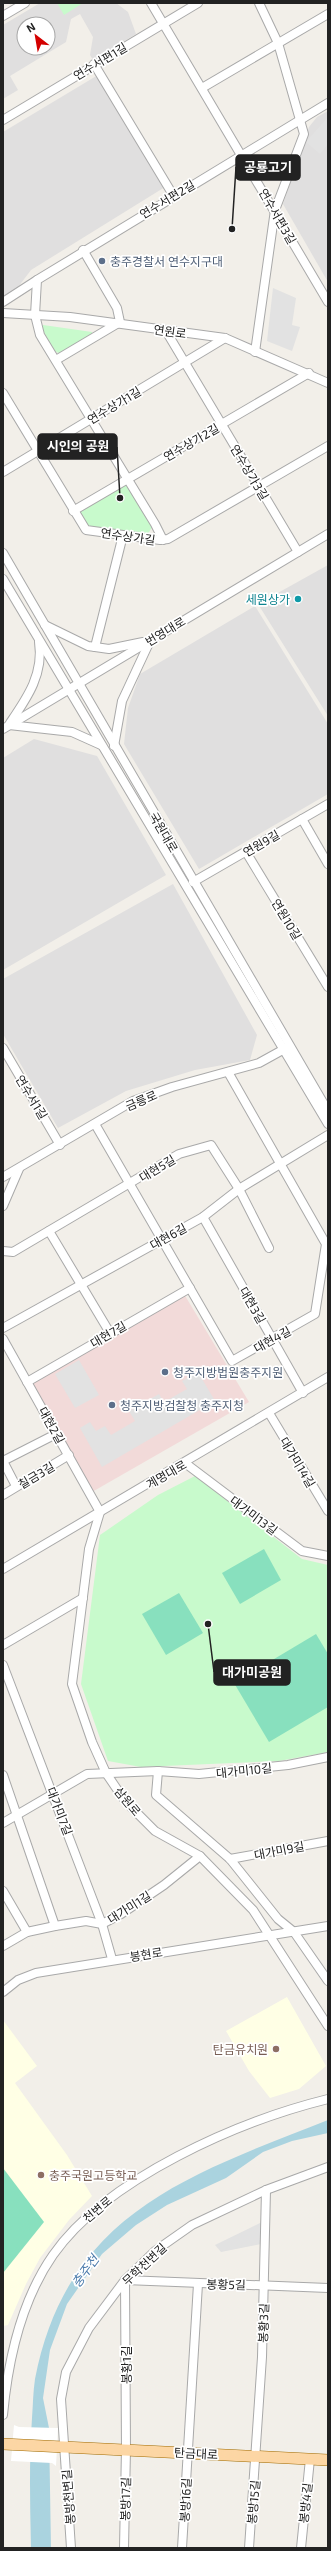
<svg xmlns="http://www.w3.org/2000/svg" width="331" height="2551" font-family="'Exo 2','Noto Sans KR',sans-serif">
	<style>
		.residential { fill: #e0dfdf; fill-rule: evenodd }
		.commercial { fill: #f2dad9 }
		.education { fill: #ffffe5 }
		.park { fill: #c8facc }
		.pitch { fill: #88e0be }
		.parking { fill: #e2e2e2 }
		.water { fill: #aad3df }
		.pier { fill: #fff }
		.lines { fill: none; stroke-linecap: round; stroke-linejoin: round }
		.minor-casing { stroke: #a9a9a9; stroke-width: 10 }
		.major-casing { stroke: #a06b00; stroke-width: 12 }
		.minor { stroke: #fff; stroke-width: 8 }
		.major { stroke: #fcd6a4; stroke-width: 11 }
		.service-dot { fill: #5c6f8a; stroke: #fff; stroke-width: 1.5 }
		.culture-dot { fill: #0f9aa8; stroke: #fff; stroke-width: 1.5 }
		.education-dot { fill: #8d6e63; stroke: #fff; stroke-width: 1.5 }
		.labels { text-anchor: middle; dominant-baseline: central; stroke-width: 3.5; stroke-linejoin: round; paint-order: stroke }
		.street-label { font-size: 12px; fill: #222; stroke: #fff }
		.service-label { font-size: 12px; fill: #4e5e75; stroke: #fff; text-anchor: start }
		.culture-label { font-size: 12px; fill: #0d838f; stroke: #fff; text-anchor: end }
		.education-label { font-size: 12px; fill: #785e54; stroke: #fff; text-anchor: end }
		.water-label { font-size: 13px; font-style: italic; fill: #4a7aab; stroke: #fff }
		.leader { fill: none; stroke: #222; stroke-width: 1.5 }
		.callout-dot { fill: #222; stroke: #fff; stroke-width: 1.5 }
		.callout { fill: #222; stroke: #222; stroke-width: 1.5 }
		.callout-label { font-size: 13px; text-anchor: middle; font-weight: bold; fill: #fff }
	</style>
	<rect width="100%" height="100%" fill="#f2efe9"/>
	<g class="residential">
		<path d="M40,3H116L128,12L136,34L93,60L90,55L93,37L80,14L71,19L66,42L10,76L18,90L3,99V25ZM24,24H48V48H24Z"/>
		<polygon points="98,75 165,187 31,270 12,295 3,298 3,132"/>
		<polygon points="328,111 328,282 283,204 309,127 317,117"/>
		<polygon points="328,565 328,716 258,604"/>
		<polygon points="255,606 328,724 328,794 199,869 124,744 128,708 140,674"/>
		<polygon points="34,739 97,756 166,875 3,970 3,758"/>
		<polygon points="173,884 257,1035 250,1060 195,1070 126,1091 58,1128 3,1034 3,979"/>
	</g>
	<polygon class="commercial" points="184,1294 249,1402 92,1492 30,1383"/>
	<g class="education">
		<polygon points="287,1997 326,2066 299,2089 270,2098 249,2071 226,2031"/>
		<polygon points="3,2020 37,2066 15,2083 67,2155 92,2196 69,2220 40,2258 26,2284 8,2325 3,2326"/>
	</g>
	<g class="park">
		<polygon points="57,3 83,3 64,15"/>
		<polygon points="43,325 92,332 92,335 60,354 55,351 41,327"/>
		<polygon points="128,483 153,526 147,535 87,527 78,512"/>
		<polygon points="195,1476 302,1559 328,1565 328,1752 279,1761 141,1767 108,1761 81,1684 100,1535 158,1495"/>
	</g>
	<g class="pitch">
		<polygon points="264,1549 281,1580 240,1604 222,1573"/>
		<polygon points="179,1593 203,1633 166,1655 142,1614"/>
		<polygon points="316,1634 328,1654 328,1707 269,1742 234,1683"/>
		<polygon points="3,2168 44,2222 3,2273"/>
	</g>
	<g class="parking">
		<polygon points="328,117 328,144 320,154 306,142"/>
		<polygon points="273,288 296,298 292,325 300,327 292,351 267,341"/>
		<polygon points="79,1360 99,1395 75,1408 55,1374"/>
		<polygon points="198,1372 215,1401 102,1467 80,1428 90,1422 96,1431 105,1426 111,1435 135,1421 129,1411 159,1394 164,1402 187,1389 182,1381"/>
		<polygon points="262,2222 261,2244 221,2252 215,2245"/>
	</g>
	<path class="water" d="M328,2120V2133L292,2141L263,2152L226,2178L167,2205L136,2225L102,2254L67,2304L50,2350L43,2398L49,2428L51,2548H31C30,2504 29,2462 32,2418C33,2405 33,2392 35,2379C67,2213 189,2175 328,2120Z"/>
	<polygon class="pier" points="14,2425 19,2427 58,2428 56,2466 52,2463 11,2461"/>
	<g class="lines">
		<g class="minor-casing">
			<g id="minor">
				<polyline points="151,3 328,302"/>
				<polyline points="3,16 25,3"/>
				<polyline points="94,64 173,195"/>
				<polyline points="202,88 328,14"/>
				<polyline points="3,120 198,3"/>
				<polyline points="3,302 37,280"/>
				<polyline points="3,313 70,317 225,338 328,383"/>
				<polyline points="166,331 298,552"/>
				<polyline points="255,352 275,210 304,134 278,43 259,3"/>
				<polyline points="56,360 120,322 117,308 83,250"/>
				<polyline points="3,393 86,530 160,540 168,539 328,446"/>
				<polyline points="3,472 225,338"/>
				<polyline points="73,511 309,373"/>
				<polyline points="163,540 155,524 40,335 35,315 37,280 328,103"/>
				<polyline points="3,553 328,1111"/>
				<polyline points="3,579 328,1124"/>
				<polyline points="45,625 88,646 109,649 143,642"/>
				<polyline points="95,647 123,535"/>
				<path d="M10,723C27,698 44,674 39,642"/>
				<polyline points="9,725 72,732 101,745"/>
				<polyline points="3,729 328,534"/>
				<polyline points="114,746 122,701 150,641"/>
				<polyline points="302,819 328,864"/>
				<polyline points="246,852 328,987"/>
				<polyline points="193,882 328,804"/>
				<polyline points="3,1048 60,1145"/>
				<polyline points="95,1124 232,1361 315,1314 326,1244 228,1072"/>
				<polyline points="3,1177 133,1101 172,1087 259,1063 288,1047"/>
				<polyline points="3,1206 19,1169"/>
				<polyline points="203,1217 303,1393"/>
				<polyline points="49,1231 110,1333"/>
				<polyline points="3,1251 13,1252 179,1154 211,1145 239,1189 269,1248"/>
				<polyline points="3,1328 203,1217 239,1189 328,1135"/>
				<polyline points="3,1339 100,1512 89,1549 72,1684 92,1742 106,1773 125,1801 155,1831 200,1856 253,1910 328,2026"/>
				<polyline points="27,1382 190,1288"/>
				<polyline points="269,1413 328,1511"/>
				<polyline points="3,1461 56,1434"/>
				<polyline points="3,1461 16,1486"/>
				<polyline points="185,1463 302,1551 328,1556"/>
				<polyline points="3,1495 69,1455"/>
				<polyline points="3,1569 328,1377"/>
				<polyline points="3,1645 83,1598"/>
				<polyline points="3,1665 102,1924 112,1959"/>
				<polyline points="158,1771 156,1795 230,1859 278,1919 294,1932 328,1981"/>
				<polyline points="3,1775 55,1926"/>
				<polyline points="3,1823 87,1774 158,1771 199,1774 288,1765 328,1757"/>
				<polyline points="230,1859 328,1841"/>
				<polyline points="3,1891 27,1932"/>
				<polyline points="3,1946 27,1932 55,1926 86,1921 102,1924 121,1914 164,1885 200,1856"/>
				<polyline points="3,1992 18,1980 36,1973 328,1926"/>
				<path d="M3,2415C8,2360 21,2301 53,2255C107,2178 239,2121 328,2099"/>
				<polyline points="71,2548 61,2399 66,2372 89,2328 125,2280 155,2251 192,2225 266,2190 328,2167"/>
				<polyline points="124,2548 126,2449 125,2280 328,2288"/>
				<polyline points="182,2548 198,2284"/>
				<polyline points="249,2548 262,2357 266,2190"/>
				<polyline points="301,2548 310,2459"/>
			</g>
		</g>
		<g class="major-casing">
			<polyline id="major" points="3,2444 328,2460"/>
		</g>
		<use href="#minor" class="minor"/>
		<use href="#major" class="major"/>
	</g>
	<g class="service-dot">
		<circle cx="102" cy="261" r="4"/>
		<circle cx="165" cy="1372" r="4"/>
		<circle cx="112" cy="1405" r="4"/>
	</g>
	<circle class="culture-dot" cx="298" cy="599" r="4"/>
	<g class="education-dot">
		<circle cx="276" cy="2049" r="4"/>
		<circle cx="41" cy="2175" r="4"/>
	</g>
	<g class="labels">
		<g class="street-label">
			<text transform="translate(100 61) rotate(-31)">연수서편1길</text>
			<text transform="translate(167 199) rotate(-31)">연수서편2길</text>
			<text transform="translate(278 216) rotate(60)">연수서편3길</text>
			<text transform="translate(170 331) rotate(8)">연원로</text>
			<text transform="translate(114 405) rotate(-31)">연수상가1길</text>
			<text transform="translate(191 442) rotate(-30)">연수상가2길</text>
			<text transform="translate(250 472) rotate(59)">연수상가3길</text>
			<text transform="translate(128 536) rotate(8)">연수상가길</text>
			<text transform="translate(165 631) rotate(-31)">번영대로</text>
			<text transform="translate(164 832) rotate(60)">국원대로</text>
			<text transform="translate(261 843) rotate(-30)">연원9길</text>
			<text transform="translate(287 919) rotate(59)">연원10길</text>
			<text transform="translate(32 1097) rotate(59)">연수서1길</text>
			<text transform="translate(141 1100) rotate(-23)">금릉로</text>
			<text transform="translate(157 1168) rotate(-31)">대현5길</text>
			<text transform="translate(168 1236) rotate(-29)">대현6길</text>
			<text transform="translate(253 1305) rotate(60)">대현3길</text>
			<text transform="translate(108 1334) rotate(-30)">대현7길</text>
			<text transform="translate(272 1339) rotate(-29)">대현4길</text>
			<text transform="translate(52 1425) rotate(61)">대현2길</text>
			<text transform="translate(298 1462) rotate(59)">대가미14길</text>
			<text transform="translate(166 1474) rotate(-30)">계명대로</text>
			<text transform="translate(36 1475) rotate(-31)">칠금3길</text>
			<text transform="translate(254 1515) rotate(37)">대가미13길</text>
			<text transform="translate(244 1770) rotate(-6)">대가미10길</text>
			<text transform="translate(128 1801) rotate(50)">삼원로</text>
			<text transform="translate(60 1811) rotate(69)">대가미7길</text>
			<text transform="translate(279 1850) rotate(-11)">대가미9길</text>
			<text transform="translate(129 1907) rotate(-32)">대가미1길</text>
			<text transform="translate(146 1954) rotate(-9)">봉현로</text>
			<text transform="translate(97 2209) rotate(-40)">천변로</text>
			<text transform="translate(144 2264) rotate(-43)">무학천변길</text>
			<text transform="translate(226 2284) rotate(1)">봉황5길</text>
			<text transform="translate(263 2323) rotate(-88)">봉황3길</text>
			<text transform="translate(126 2365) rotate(-90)">봉황1길</text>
			<text transform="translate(196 2453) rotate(3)">탄금대로</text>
			<text transform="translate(68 2497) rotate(-94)">봉방천변길</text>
			<text transform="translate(125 2499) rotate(-89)">봉방17길</text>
			<text transform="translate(185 2500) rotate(-87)">봉방16길</text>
			<text transform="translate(253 2502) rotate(-85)">봉방15길</text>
			<text transform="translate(305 2503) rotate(-84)">봉방4길</text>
		</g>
		<g class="service-label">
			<text x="110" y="261">충주경찰서 연수지구대</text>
			<text x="173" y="1372">청주지방법원충주지원</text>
			<text x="120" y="1405">청주지방검찰청 충주지청</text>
		</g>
		<g class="culture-label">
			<text x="290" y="599">세원상가</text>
		</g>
		<g class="education-label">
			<text x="268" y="2049">탄금유치원</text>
			<text x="49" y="2175" text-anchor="start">충주국원고등학교</text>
		</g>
		<g class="water-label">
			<text transform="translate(85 2271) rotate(-54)">충주천</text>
		</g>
	</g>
	<path class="leader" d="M232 229L236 167M120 498L117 447M208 1624L214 1672"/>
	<g class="callout-dot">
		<circle cx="232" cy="229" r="4"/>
		<circle cx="120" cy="498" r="4"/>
		<circle cx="208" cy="1624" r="4"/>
	</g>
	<g class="callout">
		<rect x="236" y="155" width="64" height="25" rx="4"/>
		<rect x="38" y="434" width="79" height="25" rx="4"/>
		<rect x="214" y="1660" width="76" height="25" rx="4"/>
	</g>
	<g class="callout-label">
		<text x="268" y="172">공룡고기</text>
		<text x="78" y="451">시인의 공원</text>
		<text x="252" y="1677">대가미공원</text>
	</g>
	<rect width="331" height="2551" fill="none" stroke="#222222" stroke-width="8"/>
	<g transform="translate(36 36) rotate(329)"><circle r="19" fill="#ffffff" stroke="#a7a7a7"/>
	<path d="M0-3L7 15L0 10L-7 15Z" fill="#d40000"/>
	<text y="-6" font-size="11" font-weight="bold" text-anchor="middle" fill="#222222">N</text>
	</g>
</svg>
